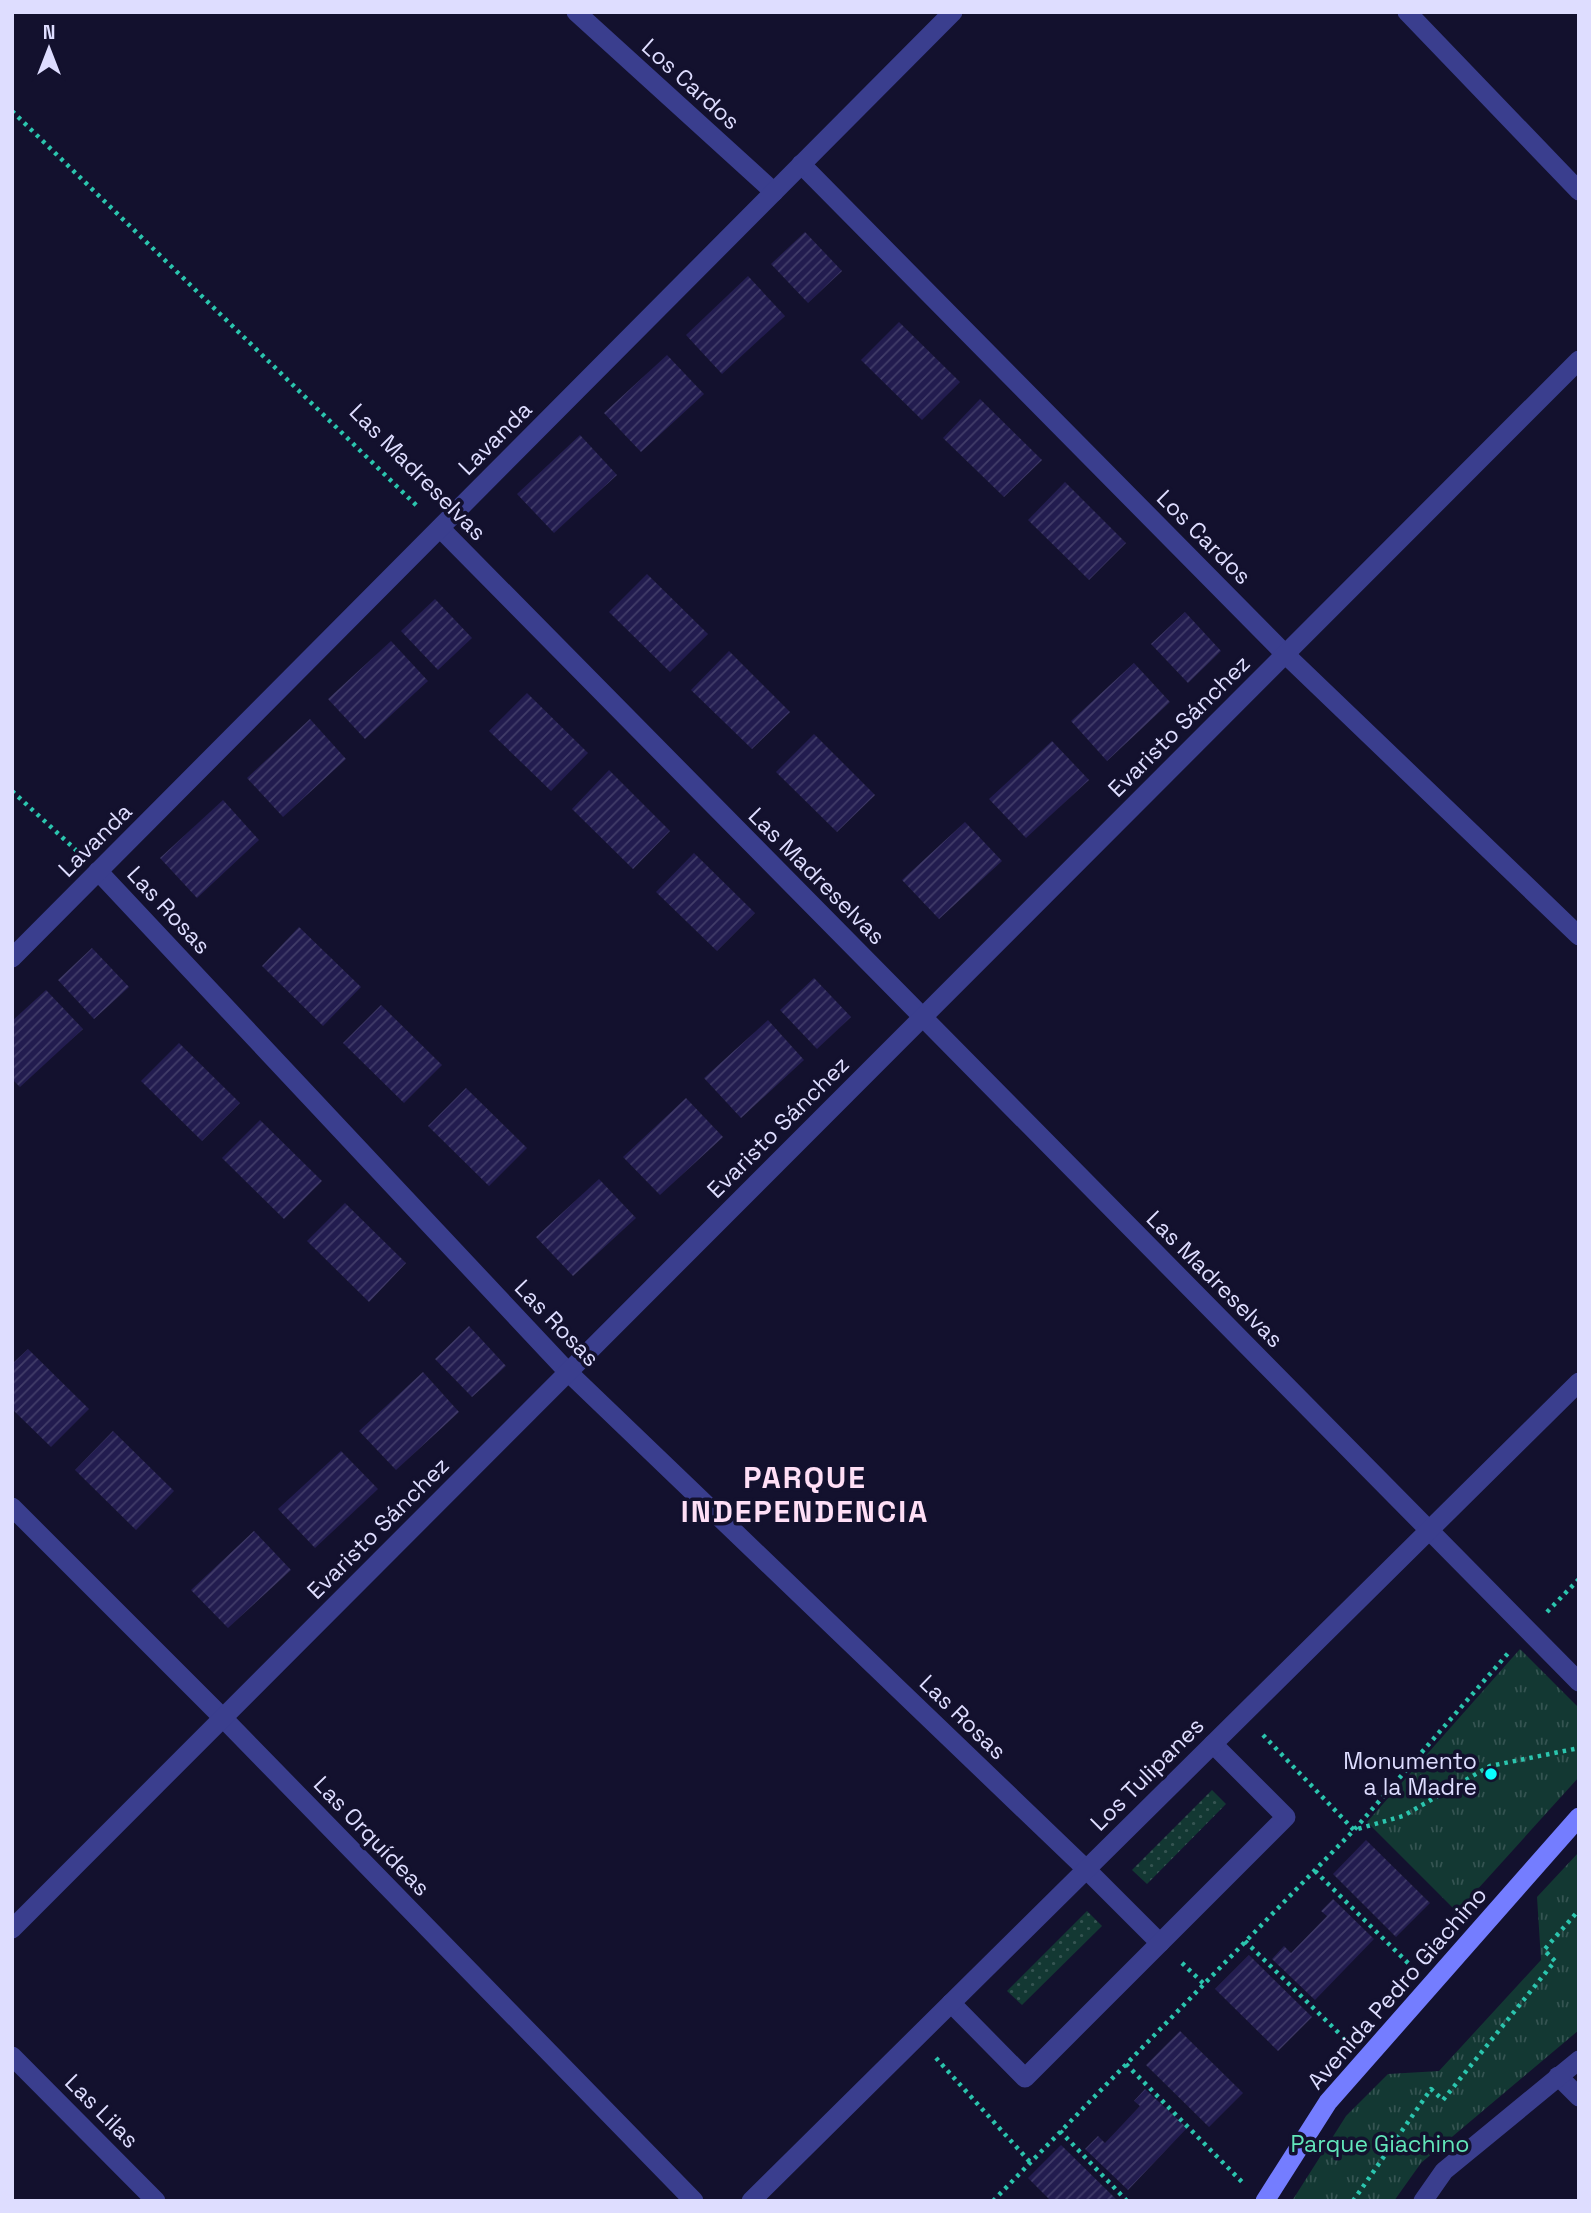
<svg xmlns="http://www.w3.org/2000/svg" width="1591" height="2213" font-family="'Space Grotesk',sans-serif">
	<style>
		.grass { fill: url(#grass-dots) }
		.park { fill: url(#park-tufts) }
		.building { fill: url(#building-hatch) }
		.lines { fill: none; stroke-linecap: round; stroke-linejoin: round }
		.path { stroke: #2bc5ae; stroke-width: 4.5; stroke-dasharray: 3.5 5; stroke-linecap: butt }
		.service { stroke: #3a3e8e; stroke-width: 19 }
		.minor { stroke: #3a3e8e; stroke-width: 19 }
		.secondary { stroke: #747dff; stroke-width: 19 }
		.poi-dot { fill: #09fcff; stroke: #13112e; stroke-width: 2.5 }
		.labels { text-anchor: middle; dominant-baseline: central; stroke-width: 7; stroke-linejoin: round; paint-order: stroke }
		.street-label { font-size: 23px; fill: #deddff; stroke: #13112e }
		.poi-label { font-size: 23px; fill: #deddff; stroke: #13112e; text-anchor: end }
		.park-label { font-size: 23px; fill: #62e6ba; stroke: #13112e }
		.district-label { font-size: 30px; font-weight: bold; letter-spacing: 2px; fill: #ffdff6; stroke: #13112e }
	</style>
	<defs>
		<pattern id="grass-dots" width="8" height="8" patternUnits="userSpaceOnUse" patternTransform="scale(1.75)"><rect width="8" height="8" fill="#133833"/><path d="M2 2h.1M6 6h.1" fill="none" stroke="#355452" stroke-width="1.8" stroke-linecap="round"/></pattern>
		<pattern id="park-tufts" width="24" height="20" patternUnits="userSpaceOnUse" patternTransform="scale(1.75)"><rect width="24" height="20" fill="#133833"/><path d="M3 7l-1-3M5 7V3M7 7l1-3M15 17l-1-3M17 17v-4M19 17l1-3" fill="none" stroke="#355452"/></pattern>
		<pattern id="building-hatch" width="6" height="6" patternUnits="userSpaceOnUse" patternTransform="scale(1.75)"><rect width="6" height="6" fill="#221c4f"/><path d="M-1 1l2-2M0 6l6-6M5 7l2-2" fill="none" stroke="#423d69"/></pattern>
	</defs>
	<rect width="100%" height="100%" fill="#13112e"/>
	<g class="grass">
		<polygon points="1212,1790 1226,1804 1147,1884 1132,1870"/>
		<polygon points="1087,1911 1102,1926 1022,2005 1007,1991"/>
	</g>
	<g class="park">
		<polygon points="1520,1649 1579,1708 1579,1777 1457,1912 1367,1822"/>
		<polygon points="1579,1852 1579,2030 1421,2163 1394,2201 1292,2201 1346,2116 1388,2074 1439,2071 1541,1960 1537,1897"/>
	</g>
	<g class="building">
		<polygon points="805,232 842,271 808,303 771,264"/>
		<polygon points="748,276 785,316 722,374 686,335"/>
		<polygon points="899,322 960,382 922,420 861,360"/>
		<polygon points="667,355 704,394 641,452 604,413"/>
		<polygon points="980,399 1042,460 1004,497 943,438"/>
		<polygon points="580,435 617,475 554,533 517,494"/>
		<polygon points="1065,482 1126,543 1089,580 1028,520"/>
		<polygon points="647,574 708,634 670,672 609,612"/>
		<polygon points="435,599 472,638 438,670 401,631"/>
		<polygon points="1185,612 1221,651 1188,683 1151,644"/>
		<polygon points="391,641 428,681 365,739 328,699"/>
		<polygon points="729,651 790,712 752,749 691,690"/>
		<polygon points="1134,663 1170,702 1107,761 1071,721"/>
		<polygon points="527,693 588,753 551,791 489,731"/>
		<polygon points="310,719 346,759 283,817 247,778"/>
		<polygon points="814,734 875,795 837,832 776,772"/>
		<polygon points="1052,741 1089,780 1026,838 989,799"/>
		<polygon points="609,770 670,831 633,869 572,809"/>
		<polygon points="223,800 259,840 197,898 160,858"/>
		<polygon points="965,822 1002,861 939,919 902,880"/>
		<polygon points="694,853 755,913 717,951 656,892"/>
		<polygon points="299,927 361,987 323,1026 262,966"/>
		<polygon points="92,948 129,987 94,1019 58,980"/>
		<polygon points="814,978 851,1017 817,1049 780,1010"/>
		<polygon points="46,990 83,1029 20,1087 12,1079 12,1021"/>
		<polygon points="381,1005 442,1065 404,1103 343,1043"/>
		<polygon points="768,1020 804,1060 741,1118 704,1078"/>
		<polygon points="179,1043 240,1103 202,1141 141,1081"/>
		<polygon points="466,1088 527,1148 489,1186 428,1126"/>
		<polygon points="686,1098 723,1137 660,1195 623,1157"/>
		<polygon points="260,1120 322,1181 284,1219 222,1158"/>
		<polygon points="599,1179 636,1218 573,1276 536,1237"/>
		<polygon points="345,1203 406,1263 369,1302 307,1241"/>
		<polygon points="469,1326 506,1366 472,1397 435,1359"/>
		<polygon points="28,1349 89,1409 51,1447 12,1409 12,1364"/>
		<polygon points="423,1372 459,1412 396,1470 359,1431"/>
		<polygon points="113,1431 174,1491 136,1530 75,1470"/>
		<polygon points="341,1451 378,1489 315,1548 278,1509"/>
		<polygon points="254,1531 291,1570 228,1628 191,1590"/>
		<polygon points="1366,1840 1430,1903 1396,1937 1333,1874"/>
		<polygon points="1333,1899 1374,1939 1315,2000 1272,1959 1284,1946 1291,1953 1327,1916 1321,1911"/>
		<polygon points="1249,1955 1312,2017 1278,2051 1215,1989"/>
		<polygon points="1180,2031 1243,2093 1209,2127 1146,2065"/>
		<polygon points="1145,2089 1187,2128 1128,2190 1085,2149 1098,2136 1105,2143 1140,2106 1134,2101"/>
		<polygon points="1061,2145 1118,2201 1051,2201 1028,2178"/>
	</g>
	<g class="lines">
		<g class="path">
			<polyline points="12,111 419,508"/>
			<polyline points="12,791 77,851"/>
			<polyline points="1547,1612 1579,1579"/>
			<polyline points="1263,1735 1354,1830 1403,1816 1490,1766 1579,1748"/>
			<polyline points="1315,1871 1411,1966"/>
			<polyline points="1245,1941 1347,2041"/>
			<polyline points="1182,1963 1204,1984"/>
			<polyline points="936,2058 1030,2162"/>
			<polyline points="1126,2064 1243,2183"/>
			<polyline points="1060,2131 1127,2201"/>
			<polyline points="993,2201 1354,1830 1510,1651"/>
			<polyline points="1353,2201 1431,2089 1443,2100 1555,1961 1544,1950 1579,1910"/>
		</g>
		<g class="service">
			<polyline points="1086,1869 1160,1943"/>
			<polyline points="951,2003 1025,2078 1286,1817 1213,1744"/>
		</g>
		<g class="minor">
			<polyline points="576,12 774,192"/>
			<polyline points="1407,12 1579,191"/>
			<polyline points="801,164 1285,654 1579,936"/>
			<polyline points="440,528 1579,1682"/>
			<polyline points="98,871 568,1372 1086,1869"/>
			<polyline points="12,958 953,12"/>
			<polyline points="12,1507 223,1718 694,2201"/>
			<polyline points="12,1929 1579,360"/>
			<polyline points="12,2056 156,2201"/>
			<polyline points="1558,2076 1579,2097"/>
			<polyline points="751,2201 1579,1382"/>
			<polyline points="1423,2201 1444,2171 1579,2060"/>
		</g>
		<polyline class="secondary" points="1265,2201 1328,2102 1579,1817"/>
	</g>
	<circle class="poi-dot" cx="1491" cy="1774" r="7"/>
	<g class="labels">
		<g class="street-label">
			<text transform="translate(691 84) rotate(42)">Los Cardos</text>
			<text transform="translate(495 438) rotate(-45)">Lavanda</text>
			<text transform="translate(418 472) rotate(45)">Las Madreselvas</text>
			<text transform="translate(1204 537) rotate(45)">Los Cardos</text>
			<text transform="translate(1179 726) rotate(-45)">Evaristo Sánchez</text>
			<text transform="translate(95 840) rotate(-45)">Lavanda</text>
			<text transform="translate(817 876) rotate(45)">Las Madreselvas</text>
			<text transform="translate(169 910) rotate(47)">Las Rosas</text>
			<text transform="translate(778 1127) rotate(-45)">Evaristo Sánchez</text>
			<text transform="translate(1215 1279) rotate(45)">Las Madreselvas</text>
			<text transform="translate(557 1323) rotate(46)">Las Rosas</text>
			<text transform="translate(378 1528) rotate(-45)">Evaristo Sánchez</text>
			<text transform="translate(963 1717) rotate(44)">Las Rosas</text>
			<text transform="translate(1147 1774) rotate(-45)">Los Tulipanes</text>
			<text transform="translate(372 1836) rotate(46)">Las Orquídeas</text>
			<text transform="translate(1397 1988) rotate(-49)">Avenida Pedro Giachino</text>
			<text transform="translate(102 2111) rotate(45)">Las Lilas</text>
		</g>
		<g class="poi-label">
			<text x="1477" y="1761">Monumento<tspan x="1477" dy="26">a la Madre</tspan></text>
		</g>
		<g class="park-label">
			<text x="1380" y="2144">Parque Giachino</text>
		</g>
		<g class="district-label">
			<text x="805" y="1477">PARQUE<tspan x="805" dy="34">INDEPENDENCIA</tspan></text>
		</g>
	</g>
	<rect width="1591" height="2213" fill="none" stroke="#deddff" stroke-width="28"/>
	<g transform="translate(49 49)" stroke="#13112e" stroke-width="5" paint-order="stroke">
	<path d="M0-5L12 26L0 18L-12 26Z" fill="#deddff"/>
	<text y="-10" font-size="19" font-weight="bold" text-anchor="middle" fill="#deddff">N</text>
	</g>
</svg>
